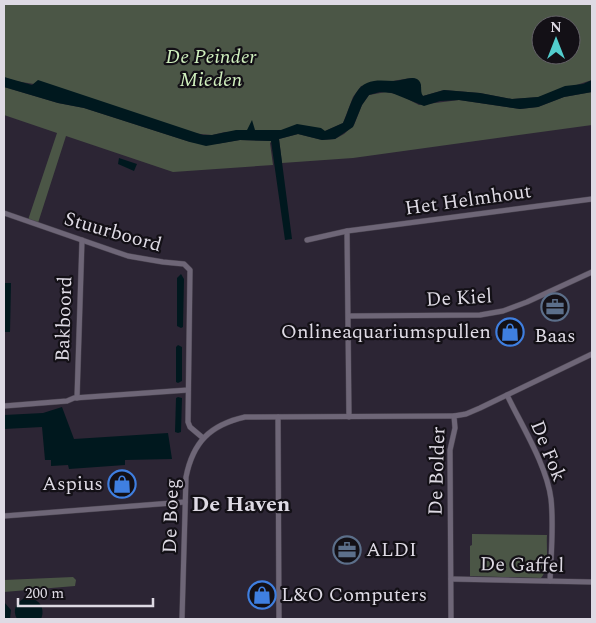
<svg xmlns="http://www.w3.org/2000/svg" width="596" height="623" font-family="Spectral,serif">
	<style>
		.green { fill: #4b5646; fill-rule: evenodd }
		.water { fill: #00181e }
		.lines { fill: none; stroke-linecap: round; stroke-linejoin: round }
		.minor-casing { stroke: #49434f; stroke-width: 6 }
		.minor { stroke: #6e6677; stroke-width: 5 }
		.labels { text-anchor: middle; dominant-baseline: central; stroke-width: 4.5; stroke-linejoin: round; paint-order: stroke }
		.park-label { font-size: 20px; font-style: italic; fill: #d0f0be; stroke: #131016 }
		.street-label { font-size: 20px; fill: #dedae4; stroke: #131016 }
		.poi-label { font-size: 20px; fill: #dedae4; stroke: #131016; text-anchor: end }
		.quarter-label { font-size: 22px; font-weight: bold; fill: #dedae4; stroke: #131016 }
	</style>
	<rect width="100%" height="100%" fill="#2c2534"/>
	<g class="green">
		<path d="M4,4H592V80L539,97L512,99L480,93L444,90L423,96L421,94V85L414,78H411L361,86L353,97L343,123L325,131L290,130L225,132L212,135L190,133L34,84L15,81L4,77ZM541,25H571V55H541Z"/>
		<polygon points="4,87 58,103 84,108 190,142 216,144 240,140 272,141 270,143 273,165 173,172 66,136 38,223 28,220 57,133 4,115"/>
		<polygon points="386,92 400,95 419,105 459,100 520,109 538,107 564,97 592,92 592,125 353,158 282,163 279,139 298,134 322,140 335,139 344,134 354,125 362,105 369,95"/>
		<path d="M472,534L547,535C546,549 550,568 541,578L470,576V546L472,545Z"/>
		<polygon points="73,577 76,580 75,586 4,592 4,580"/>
		<polygon points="324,618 447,619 324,619"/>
	</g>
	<g class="water">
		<path d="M4,77L32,85L38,80L203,135H212L236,130H247L252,120L255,130H281L297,124L321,128L325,131L343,123C351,107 353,84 374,81C381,80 387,81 394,81C401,81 411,76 417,79C424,83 419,91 423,96L444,90L480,93L512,99L538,97L565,86L583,84L592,80V92L564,97L538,107L520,109L459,100L440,101L424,106L392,93L380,92L369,95L362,105L353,127L335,139L322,140L298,134L279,139L292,239L285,240L271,141L240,140L206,146L190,142L84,108L58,103L4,87Z"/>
		<polygon points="119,158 137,164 134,171 118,164"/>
		<polygon points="181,274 184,279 183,327 181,328 177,326 177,278"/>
		<polygon points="4,283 11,283 10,332 4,332"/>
		<polygon points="178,345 182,347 182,381 178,383 176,382 176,347"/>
		<polygon points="178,397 182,398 181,432 178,433 175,432 176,398"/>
		<polygon points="62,407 74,439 168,433 172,459 125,460 125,465 69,469 68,465 51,466 51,460 45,460 42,427 4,429 4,415 43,413"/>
		<path d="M25,598C38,597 46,607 41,619H17C12,610 16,602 25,598Z"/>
		<polygon points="4,602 11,610 10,619 4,619"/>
	</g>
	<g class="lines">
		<g class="minor-casing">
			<g id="minor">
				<polyline points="4,213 128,256 163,262 184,264 190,270 188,422 190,427 203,438"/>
				<polyline points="347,231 349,417"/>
				<polyline points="307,240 347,231 592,199"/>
				<polyline points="349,316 480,315 503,311 527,302 592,272"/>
				<path d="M507,395C522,426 547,466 551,499C554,526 551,554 550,581"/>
				<polyline points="77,398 82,240"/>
				<polyline points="4,406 67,401 74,398 188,390"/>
				<polyline points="278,417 279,619"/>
				<polyline points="4,516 185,502"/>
				<polyline points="451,579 592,582"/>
				<path d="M182,619L186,477C193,442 210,425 245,417L454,416"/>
				<polyline points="451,619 450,450 455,428 454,416 466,414 480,408 592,354"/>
			</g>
		</g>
		<use href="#minor" class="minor"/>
	</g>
	<defs>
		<g id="office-ring" transform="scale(1.4375)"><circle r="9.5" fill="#131016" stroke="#5c6f8a" stroke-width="1.5"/><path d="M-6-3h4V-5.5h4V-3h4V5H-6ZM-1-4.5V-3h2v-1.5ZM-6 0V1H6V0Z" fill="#5c6f8a"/></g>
		<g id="shop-ring" transform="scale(1.4375)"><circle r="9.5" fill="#131016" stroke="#3f7fe0" stroke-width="1.5"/><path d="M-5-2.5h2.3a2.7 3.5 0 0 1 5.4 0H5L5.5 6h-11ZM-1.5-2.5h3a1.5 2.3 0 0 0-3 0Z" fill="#3f7fe0"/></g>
	</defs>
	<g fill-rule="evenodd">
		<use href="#office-ring" x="555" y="307"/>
		<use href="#shop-ring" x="510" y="332"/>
		<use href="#shop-ring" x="122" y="484"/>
		<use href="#office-ring" x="347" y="550"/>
		<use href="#shop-ring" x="262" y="595"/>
	</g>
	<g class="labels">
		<g class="park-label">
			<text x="211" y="57">De Peinder<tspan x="211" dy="23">Mieden</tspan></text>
		</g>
		<g class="street-label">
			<text transform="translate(468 200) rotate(-8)">Het Helmhout</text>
			<text transform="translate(113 232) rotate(16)">Stuurboord</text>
			<text transform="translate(459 298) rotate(-3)">De Kiel</text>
			<text transform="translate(64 319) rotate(-88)">Bakboord</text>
			<text transform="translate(548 451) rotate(68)">De Fok</text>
			<text transform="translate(437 471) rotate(-88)">De Bolder</text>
			<text transform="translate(171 516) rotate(-88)">De Boeg</text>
			<text transform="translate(522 565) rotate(1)">De Gaffel</text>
		</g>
		<g class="poi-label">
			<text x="491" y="332">Onlineaquariumspullen</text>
			<text x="555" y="336" text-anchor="middle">Baas</text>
			<text x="103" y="484">Aspius</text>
			<text x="366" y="550" text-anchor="start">ALDI</text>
			<text x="281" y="595" text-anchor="start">L&amp;O Computers</text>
		</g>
		<g class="quarter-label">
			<text x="241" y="504">De Haven</text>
		</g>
	</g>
	<rect width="596" height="623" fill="none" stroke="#dedae4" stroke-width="10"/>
	<g transform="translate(556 40)"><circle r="24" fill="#131016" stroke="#646168"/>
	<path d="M0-4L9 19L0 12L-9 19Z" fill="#52cdcd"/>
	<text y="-8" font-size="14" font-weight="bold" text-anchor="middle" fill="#dedae4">N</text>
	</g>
	<path d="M18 598v8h135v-8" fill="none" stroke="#dedae4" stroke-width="2.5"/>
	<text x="25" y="598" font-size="15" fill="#dedae4" stroke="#131016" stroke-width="4" paint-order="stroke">200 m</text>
</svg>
